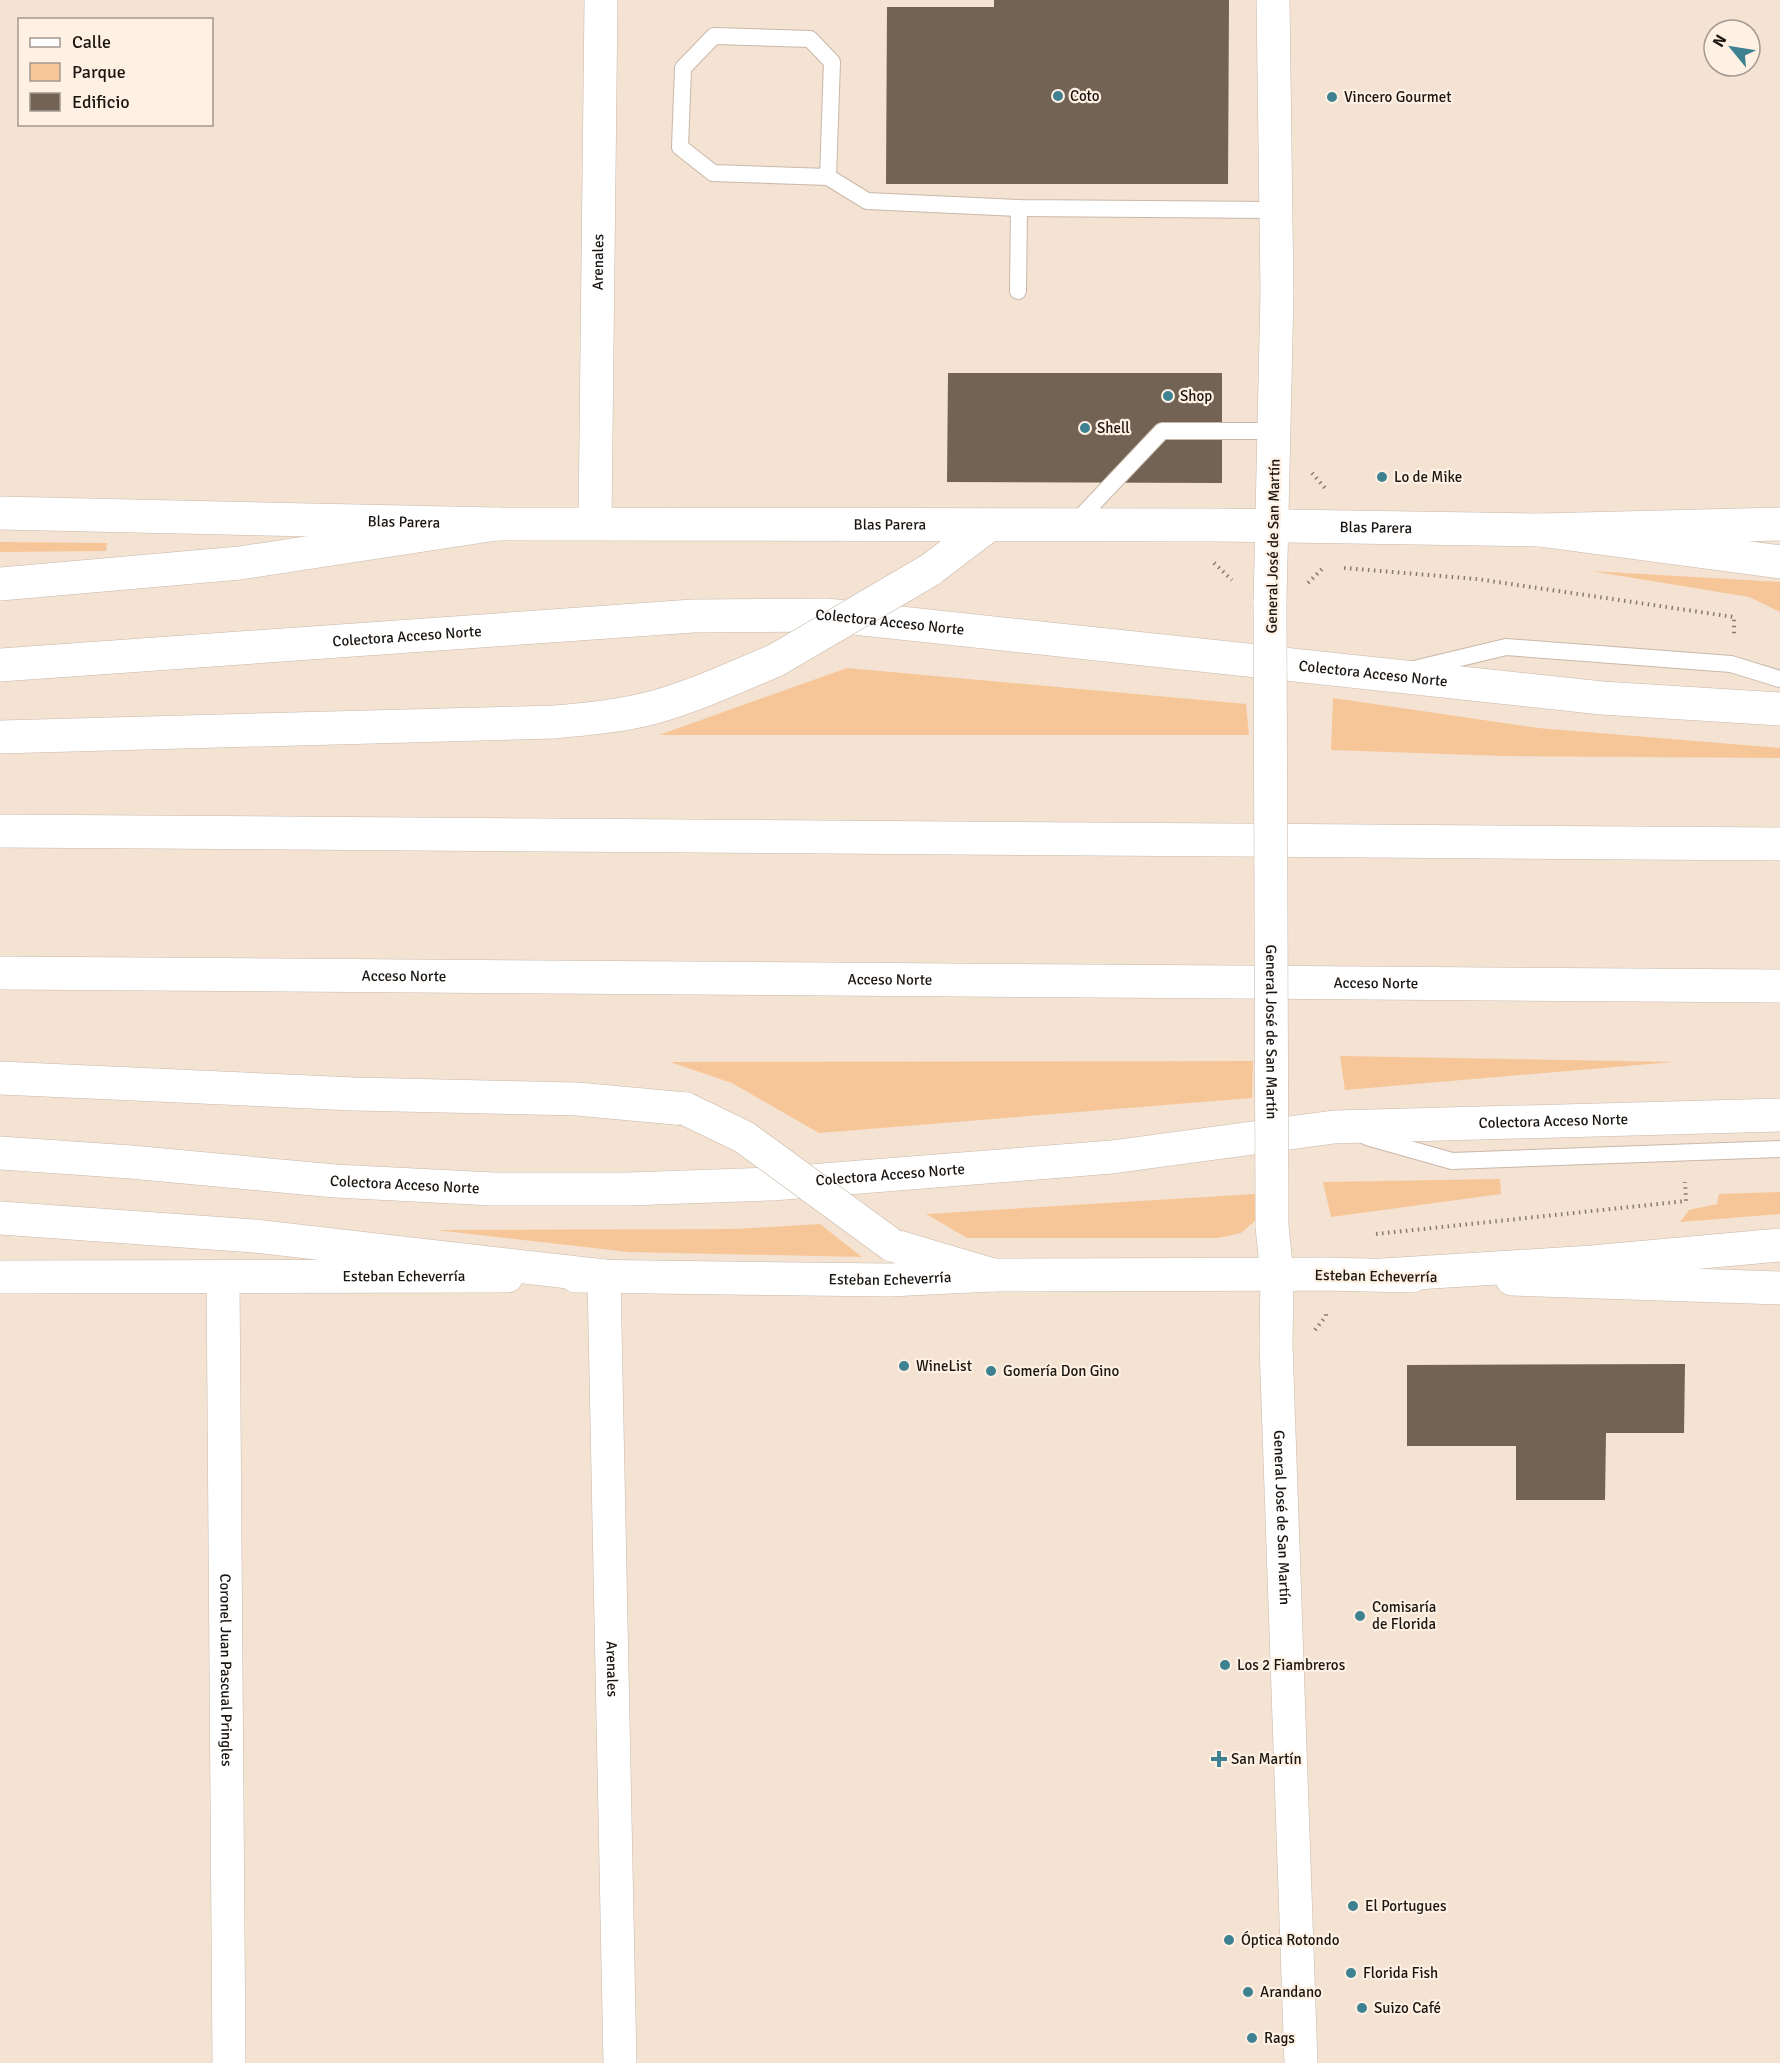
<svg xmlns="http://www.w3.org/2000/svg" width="1780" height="2063" font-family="Signika,sans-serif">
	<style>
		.green { fill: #f7c698 }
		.building { fill: #726355 }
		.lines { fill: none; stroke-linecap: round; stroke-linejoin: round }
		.lane-casing { stroke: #c9b8a9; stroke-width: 18 }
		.street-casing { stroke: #c9b8a9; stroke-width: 34 }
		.secondary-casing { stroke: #c9b8a9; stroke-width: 34 }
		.highway-casing { stroke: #c9b8a9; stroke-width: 34 }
		.path { stroke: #877b71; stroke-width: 4; stroke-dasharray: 1.5 4.5; stroke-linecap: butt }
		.lane { stroke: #fff; stroke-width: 16 }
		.street { stroke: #fff; stroke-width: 33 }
		.secondary { stroke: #fff; stroke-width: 33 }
		.highway { stroke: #fff; stroke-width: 33 }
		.secondary-bridge-casing { stroke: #c9b8a9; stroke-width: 34; stroke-linecap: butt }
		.highway-bridge-casing { stroke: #c9b8a9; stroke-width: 34; stroke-linecap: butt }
		.secondary-bridge { stroke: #fff; stroke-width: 33 }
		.highway-bridge { stroke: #fff; stroke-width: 33 }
		.poi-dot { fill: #3e8291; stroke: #fef0e3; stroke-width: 2 }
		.labels { text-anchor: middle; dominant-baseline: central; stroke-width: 4.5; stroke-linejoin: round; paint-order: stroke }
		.poi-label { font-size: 15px; fill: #1b1510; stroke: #fef0e3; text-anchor: start }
		.street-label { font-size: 15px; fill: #1b1510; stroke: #fef0e3 }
	</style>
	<rect width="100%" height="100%" fill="#f4e2d2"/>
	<g class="green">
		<polygon points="0,542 107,543 106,551 0,552"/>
		<polygon points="1591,571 1780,582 1780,612 1749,597"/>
		<polygon points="847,668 1246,704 1249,735 659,735"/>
		<polygon points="1333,698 1538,728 1780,748 1780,758 1505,756 1331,750"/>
		<polygon points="1340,1056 1674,1062 1345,1090"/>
		<polygon points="1253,1061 1252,1098 819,1133 732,1083 670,1062"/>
		<polygon points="1500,1179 1501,1194 1331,1217 1323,1182"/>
		<polygon points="1780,1192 1780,1214 1680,1222 1689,1210 1717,1204 1719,1194"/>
		<polygon points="1255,1194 1257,1219 1241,1233 1218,1238 967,1238 926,1214"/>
		<polygon points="820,1224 862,1257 629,1252 436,1230 735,1229"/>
	</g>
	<g class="building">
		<polygon points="994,0 1229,0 1228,184 886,184 887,7 994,7"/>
		<polygon points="948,373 1222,373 1222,483 947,482"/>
		<polygon points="1685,1364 1684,1433 1606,1433 1605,1500 1516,1500 1516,1446 1407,1446 1407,1365"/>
	</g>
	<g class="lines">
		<g class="lane-casing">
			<g id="lane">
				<polyline points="828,177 832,62 810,39 714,36 683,68 680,147 713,173 828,177 867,201 1019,208 1276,210"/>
				<polyline points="1018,291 1019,208"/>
				<polyline points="1074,524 1162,431 1275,431"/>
				<polyline points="1414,669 1506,647 1731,664 1780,679"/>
				<polyline points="1367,1137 1452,1161 1780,1149"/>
			</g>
		</g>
		<g class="street-casing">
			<g id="street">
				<path id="s1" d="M595,523L601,0"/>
				<path id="s2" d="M604,1276L620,2063"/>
				<path id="s3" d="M223,1277L229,2063"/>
			</g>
		</g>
		<g class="secondary-casing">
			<g id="secondary">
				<path id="s4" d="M0,513L496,524L1216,525L1539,530L1780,524"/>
				<polyline points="1270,603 1277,293 1273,0"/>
				<path id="s5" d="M1272,1226L1277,1275L1276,1345L1301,2063"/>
				<path id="s6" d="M576,1276L889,1280L993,1275L1323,1274L1412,1276"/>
				<path id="s7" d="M0,1277L507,1276"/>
				<polyline points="1512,1279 1780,1288"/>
			</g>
		</g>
		<g class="highway-casing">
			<g id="highway">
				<polyline points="1539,530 1780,562"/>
				<polyline points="930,570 989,525"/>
				<polyline points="0,584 240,563 496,524"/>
				<path id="s8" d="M0,665L693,616L826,615L1602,698L1780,709"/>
				<path d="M0,737L554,722C588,719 622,716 655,707C697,695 736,677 776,660"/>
				<polyline points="0,831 1780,844"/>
				<path id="s9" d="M0,973L1780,986"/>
				<polyline points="0,1078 354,1094 577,1099 686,1109"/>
				<path id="s10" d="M0,1153L131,1162L335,1181L493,1189H628L772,1184L1112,1157L1334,1127L1780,1115"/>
				<polyline points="0,1218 254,1236 604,1276"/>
				<polyline points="892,1245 993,1275"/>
				<polyline points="1383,1275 1592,1262 1780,1245"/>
			</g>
		</g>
		<g class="path">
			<polyline points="1312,473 1325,488"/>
			<polyline points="1214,563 1232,580"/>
			<polyline points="1344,568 1477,579 1734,617 1734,636"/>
			<polyline points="1308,583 1325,566"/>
			<polyline points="1376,1234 1686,1201 1685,1182"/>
			<polyline points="1315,1330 1326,1316 1326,1312"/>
		</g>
		<use href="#lane" class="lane"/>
		<use href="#street" class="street"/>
		<use href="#secondary" class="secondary"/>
		<use href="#highway" class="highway"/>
		<g class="secondary-bridge-casing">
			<g id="secondary-bridge">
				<path id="s11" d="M1270,603L1272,1226"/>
			</g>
		</g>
		<g class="highway-bridge-casing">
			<g id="highway-bridge">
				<polyline points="776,660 930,570"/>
				<polyline points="686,1109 744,1137 892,1245"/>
			</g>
		</g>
		<use href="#secondary-bridge" class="secondary-bridge"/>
		<use href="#highway-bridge" class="highway-bridge"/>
	</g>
	<g class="poi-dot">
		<circle cx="1058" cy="96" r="6"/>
		<circle cx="1332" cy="97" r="6"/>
		<circle cx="1168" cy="396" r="6"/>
		<circle cx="1085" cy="428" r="6"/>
		<circle cx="1382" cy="477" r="6"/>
		<circle cx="904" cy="1366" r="6"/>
		<circle cx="991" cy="1371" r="6"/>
		<circle cx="1360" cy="1616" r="6"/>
		<circle cx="1225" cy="1665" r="6"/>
		<path d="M1216 1750h6v6h6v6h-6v6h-6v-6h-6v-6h6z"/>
		<circle cx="1353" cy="1906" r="6"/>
		<circle cx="1229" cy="1940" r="6"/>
		<circle cx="1351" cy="1973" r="6"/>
		<circle cx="1248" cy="1992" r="6"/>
		<circle cx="1362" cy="2008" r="6"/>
		<circle cx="1252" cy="2038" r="6"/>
	</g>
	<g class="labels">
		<g class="poi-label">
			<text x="1070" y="96">Coto</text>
			<text x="1344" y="97">Vincero Gourmet</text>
			<text x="1180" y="396">Shop</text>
			<text x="1097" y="428">Shell</text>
			<text x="1394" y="477">Lo de Mike</text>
			<text x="916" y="1366">WineList</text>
			<text x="1003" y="1371">Gomería Don Gino</text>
			<text x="1372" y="1607">Comisaría<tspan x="1372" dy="17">de Florida</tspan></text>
			<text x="1237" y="1665">Los 2 Fiambreros</text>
			<text x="1231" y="1759">San Martín</text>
			<text x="1365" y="1906">El Portugues</text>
			<text x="1241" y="1940">Óptica Rotondo</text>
			<text x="1363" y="1973">Florida Fish</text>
			<text x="1260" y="1992">Arandano</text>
			<text x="1374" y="2008">Suizo Café</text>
			<text x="1264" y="2038">Rags</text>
		</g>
		<g class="street-label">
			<text stroke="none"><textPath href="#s1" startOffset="261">Arenales</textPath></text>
			<text stroke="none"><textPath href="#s4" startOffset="404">Blas Parera</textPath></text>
			<text stroke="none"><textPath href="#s4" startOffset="890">Blas Parera</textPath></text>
			<text stroke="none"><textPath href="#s4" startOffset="1376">Blas Parera</textPath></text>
			<text transform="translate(1273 546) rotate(-89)">General José de San Martín</text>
			<text stroke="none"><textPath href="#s8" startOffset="892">Colectora Acceso Norte</textPath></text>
			<text stroke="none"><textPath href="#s8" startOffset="408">Colectora Acceso Norte</textPath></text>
			<text stroke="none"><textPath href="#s8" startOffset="1378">Colectora Acceso Norte</textPath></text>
			<text stroke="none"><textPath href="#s9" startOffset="404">Acceso Norte</textPath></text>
			<text stroke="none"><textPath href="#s9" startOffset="890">Acceso Norte</textPath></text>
			<text stroke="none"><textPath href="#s9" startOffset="1376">Acceso Norte</textPath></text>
			<text stroke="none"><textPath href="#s11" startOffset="429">General José de San Martín</textPath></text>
			<text stroke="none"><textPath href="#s10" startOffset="1558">Colectora Acceso Norte</textPath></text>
			<text stroke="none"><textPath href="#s10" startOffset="892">Colectora Acceso Norte</textPath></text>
			<text stroke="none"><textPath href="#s10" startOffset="406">Colectora Acceso Norte</textPath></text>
			<text transform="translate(1376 1276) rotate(1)">Esteban Echeverría</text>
			<text stroke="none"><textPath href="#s7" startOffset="404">Esteban Echeverría</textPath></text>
			<text stroke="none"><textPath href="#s6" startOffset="314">Esteban Echeverría</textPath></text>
			<text stroke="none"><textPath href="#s5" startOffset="292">General José de San Martín</textPath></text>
			<text stroke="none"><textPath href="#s2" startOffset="393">Arenales</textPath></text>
			<text stroke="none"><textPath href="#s3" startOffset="393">Coronel Juan Pascual Pringles</textPath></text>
		</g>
	</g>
	<rect x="18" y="18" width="195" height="108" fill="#fef0e3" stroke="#a3988f" stroke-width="1.5"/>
	<rect x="30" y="38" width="30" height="9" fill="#ffffff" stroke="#a3988f" stroke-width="1.5"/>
	<text x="72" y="48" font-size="18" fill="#1b1510">Calle</text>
	<rect x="30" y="63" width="30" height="18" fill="#f7c698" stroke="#a3988f" stroke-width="1.5"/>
	<text x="72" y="78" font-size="18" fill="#1b1510">Parque</text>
	<rect x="30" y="93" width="30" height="18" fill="#726355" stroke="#a3988f" stroke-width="1.5"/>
	<text x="72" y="108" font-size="18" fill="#1b1510">Edificio</text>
	<g transform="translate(1732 48) rotate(300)"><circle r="28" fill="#fef0e3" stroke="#a3988f" stroke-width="1.5"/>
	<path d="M0-4.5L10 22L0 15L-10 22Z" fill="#3e8291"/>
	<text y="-9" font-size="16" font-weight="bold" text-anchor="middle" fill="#1b1510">N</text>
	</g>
</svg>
